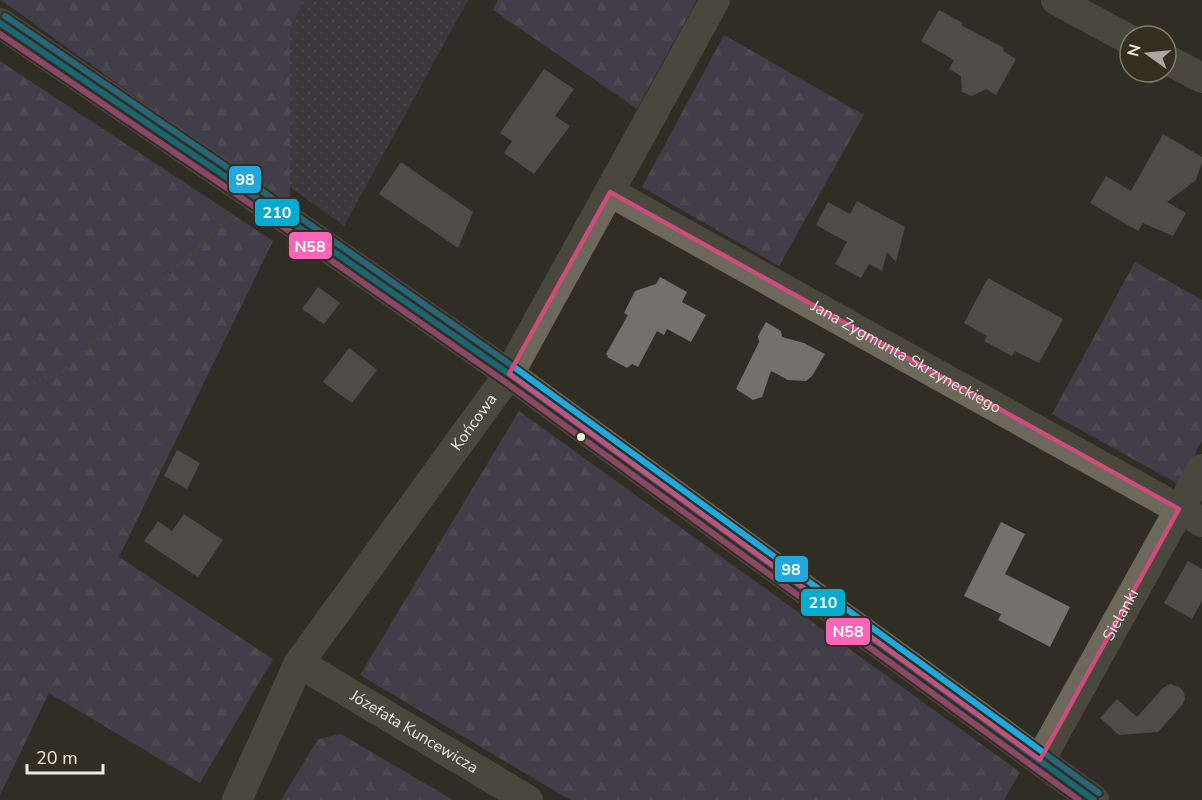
<svg xmlns="http://www.w3.org/2000/svg" width="1202" height="800" font-family="'Nunito Sans',sans-serif">
	<style>
		.grass { fill: url(#grass-dots) }
		.forest { fill: url(#forest-firs) }
		.building { fill: #73716a }
		.lines { fill: none; stroke-linecap: round; stroke-linejoin: round }
		.path { stroke: #666359; stroke-width: 4; stroke-dasharray: 1.5 4.5; stroke-linecap: butt }
		.street { stroke: #6c685b; stroke-width: 30 }
		.bus-1-casing { stroke: #342f21; stroke-width: 10 }
		.bus-2-casing { stroke: #342f21; stroke-width: 10 }
		.bus-3-casing { stroke: #342f21; stroke-width: 10 }
		.bus-1 { stroke: #06acd0; stroke-width: 6 }
		.bus-2 { stroke: #fa66b7; stroke-width: 6 }
		.bus-3 { stroke: #20a9df; stroke-width: 6 }
		.marked { fill: none; stroke: #cd4c7c; stroke-width: 4.5; stroke-linejoin: round }
		.bus-dot { fill: #edeae0; stroke: #342f21; stroke-width: 2 }
		.labels { text-anchor: middle; dominant-baseline: central; stroke-width: 6; stroke-linejoin: round; paint-order: stroke }
		.street-label { font-size: 16px; fill: #edeae0; stroke: #342f21 }
		.line-badge { stroke: #342f21; stroke-width: 2 }
		.badge-label { font-size: 16px; text-anchor: middle; font-weight: bold; fill: #fff }
	</style>
	<defs>
		<pattern id="grass-dots" width="8" height="8" patternUnits="userSpaceOnUse" patternTransform="scale(1.5)"><rect width="8" height="8" fill="#4d485c"/><path d="M2 2h.1M6 6h.1" fill="none" stroke="#676373" stroke-width="1.8" stroke-linecap="round"/></pattern>
		<pattern id="forest-firs" width="22" height="20" patternUnits="userSpaceOnUse" patternTransform="scale(1.5)"><rect width="22" height="20" fill="#5a5275"/><path d="M5 1l3.5 6h-7zM16 11l3.5 6h-7z" fill="#726b88"/></pattern>
	</defs>
	<rect width="100%" height="100%" fill="#302d25"/>
	<polygon class="grass" points="304,0 468,0 344,226 290,187 290,28"/>
	<g class="forest">
		<polygon points="1,0 304,0 290,28 290,208"/>
		<polygon points="498,0 697,0 637,109 493,10"/>
		<polygon points="724,35 864,115 779,266 642,187"/>
		<polygon points="0,61 273,241 119,557 273,659 200,783 49,693 0,795"/>
		<polygon points="1135,262 1202,300 1202,441 1178,484 1052,414"/>
		<polygon points="519,411 1020,772 1004,800 570,800 360,675"/>
		<polygon points="341,734 453,800 281,800 318,739"/>
	</g>
	<g class="building">
		<polygon points="939,10 963,23 961,25 1004,48 1003,51 1016,59 996,95 986,89 972,96 962,92 961,76 949,69 954,60 921,41"/>
		<polygon points="544,69 574,89 555,116 570,126 534,174 504,153 512,141 500,133"/>
		<polygon points="1163,134 1202,157 1202,163 1196,180 1167,202 1186,213 1173,236 1143,223 1138,231 1090,203 1106,176 1131,191"/>
		<polygon points="401,162 473,212 458,248 379,194"/>
		<polygon points="857,201 905,227 896,262 887,252 882,271 869,264 861,278 835,264 847,242 816,225 828,202 850,214"/>
		<polygon points="660,277 687,292 682,302 706,315 691,342 667,329 664,335 657,331 638,367 632,364 627,368 607,357 608,356 606,354 628,315 624,313 635,291 656,284"/>
		<polygon points="988,278 1063,319 1039,363 1015,351 1012,356 984,341 987,336 964,323"/>
		<polygon points="318,287 340,303 324,324 302,309"/>
		<polygon points="766,322 781,331 782,337 804,343 825,354 812,376 806,381 788,380 771,371 762,397 753,400 736,389 759,342 758,336"/>
		<polygon points="349,348 377,370 352,403 323,382"/>
		<polygon points="177,450 200,463 187,489 164,476"/>
		<polygon points="184,514 223,540 198,577 144,541 158,521 172,531"/>
		<polygon points="1001,522 1025,534 1005,574 1070,607 1050,647 998,620 1001,614 964,596"/>
		<polygon points="1188,561 1202,569 1202,601 1192,619 1164,603"/>
		<polygon points="1170,684 1180,687 1184,693 1185,699 1183,704 1158,732 1119,735 1100,718 1117,699 1137,717 1163,688"/>
	</g>
	<g class="lines">
		<polyline class="path" points="0,395 64,371 234,214"/>
		<g class="street">
			<polyline points="1056,0 1130,40"/>
			<polyline points="0,23 254,196 509,374 1094,800"/>
			<polyline points="1166,59 1202,78"/>
			<path id="s1" d="M610,192L1202,522"/>
			<path id="s2" d="M299,663L528,800"/>
			<path id="s3" d="M1040,760L1202,469"/>
			<path id="s4" d="M237,800L299,663L509,374L715,0"/>
		</g>
		<g class="bus-1-casing">
			<polyline id="bus-1" points="0,23 254,196 509,374 1094,800"/>
		</g>
		<g class="bus-2-casing">
			<polyline id="bus-2" points="0,34 249,203 504,381 1079,800"/>
		</g>
		<g class="bus-3-casing">
			<polyline id="bus-3" points="5,16 259,189 514,367 1099,793"/>
		</g>
		<use href="#bus-1" class="bus-1"/>
		<use href="#bus-2" class="bus-2"/>
		<use href="#bus-3" class="bus-3"/>
	</g>
	<path d="M0 0H1202V800H0ZM610,192L1179,509L1040,760L509,374Z" fill="#302d25" fill-opacity=".55" fill-rule="evenodd"/>
	<path class="marked" d="M610,192L1179,509L1040,760L509,374Z"/>
	<circle class="bus-dot" cx="581" cy="437" r="5"/>
	<g class="labels">
		<g class="street-label">
			<text stroke="none"><textPath href="#s1" startOffset="339">Jana Zygmunta Skrzyneckiego</textPath></text>
			<text stroke="none"><textPath href="#s4" startOffset="448">Końcowa</textPath></text>
			<text stroke="none"><textPath href="#s3" startOffset="166">Sielanki</textPath></text>
			<text stroke="none"><textPath href="#s2" startOffset="134">Józefata Kuncewicza</textPath></text>
		</g>
	</g>
	<g class="line-badge">
		<rect x="228" y="165" width="34" height="29" rx="6" fill="#20a9df"/>
		<rect x="254" y="198" width="46" height="29" rx="6" fill="#06acd0"/>
		<rect x="288" y="231" width="45" height="29" rx="6" fill="#fa66b7"/>
		<rect x="774" y="555" width="35" height="28" rx="6" fill="#20a9df"/>
		<rect x="800" y="588" width="46" height="29" rx="6" fill="#06acd0"/>
		<rect x="825" y="617" width="46" height="29" rx="6" fill="#fa66b7"/>
	</g>
	<g class="badge-label">
		<text x="245" y="185">98</text>
		<text x="277" y="218">210</text>
		<text x="310" y="252">N58</text>
		<text x="791" y="575">98</text>
		<text x="823" y="608">210</text>
		<text x="848" y="637">N58</text>
	</g>
	<g transform="translate(1148 54) rotate(285)"><circle r="28" fill="#342f21" stroke="#7e7a6d" stroke-width="1.5"/>
	<path d="M0-4.5L10 22L0 15L-10 22Z" fill="#aba89f"/>
	<text y="-9" font-size="16" font-weight="bold" text-anchor="middle" fill="#edeae0">N</text>
	</g>
	<path d="M27 764v9h76v-9" fill="none" stroke="#edeae0" stroke-width="3"/>
	<text x="36" y="764" font-size="18" fill="#edeae0" stroke="#342f21" stroke-width="4.5" paint-order="stroke">20 m</text>
</svg>
